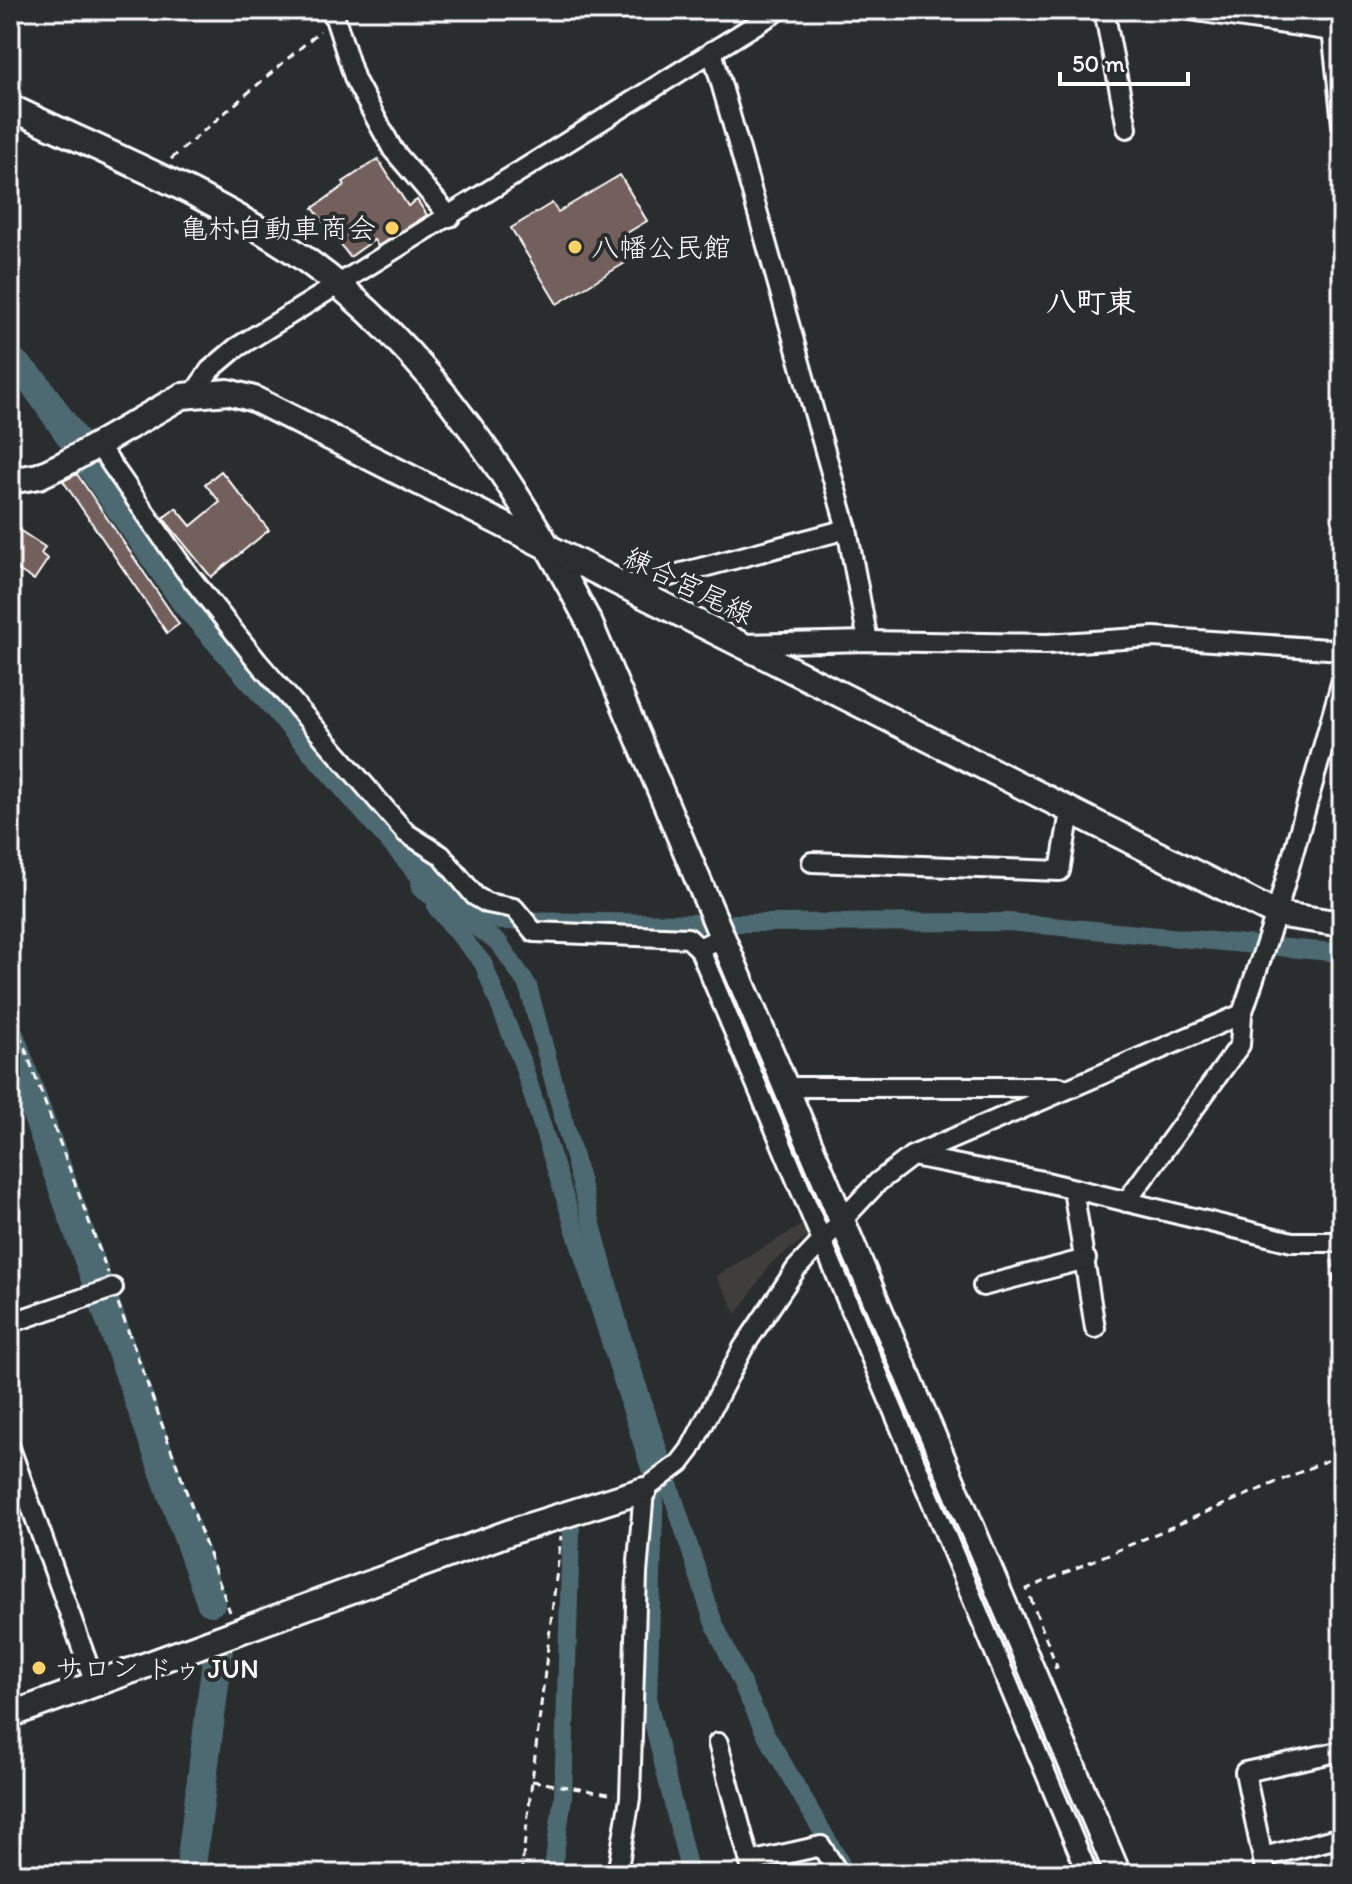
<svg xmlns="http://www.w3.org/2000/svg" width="1352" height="1884" font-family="Itim,'Klee One',sans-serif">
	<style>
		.built { fill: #403d3c }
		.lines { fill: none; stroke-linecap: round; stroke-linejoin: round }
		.canal { stroke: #4d6a72; stroke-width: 18 }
		.river { stroke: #4d6a72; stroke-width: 30 }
		.building { fill: #73615c; stroke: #fff; stroke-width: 2 }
		.street-casing { stroke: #fff; stroke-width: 24 }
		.secondary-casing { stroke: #fff; stroke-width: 30 }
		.path { stroke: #fff; stroke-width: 3; stroke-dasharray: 8 6; stroke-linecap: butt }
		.street { stroke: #2a2d2e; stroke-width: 18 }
		.secondary { stroke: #2a2d2e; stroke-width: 24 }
		.poi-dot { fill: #ffd166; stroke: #2a2d2e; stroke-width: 3 }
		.labels { text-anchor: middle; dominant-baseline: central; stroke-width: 8; stroke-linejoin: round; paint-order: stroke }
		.poi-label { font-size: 28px; fill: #fff; stroke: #2a2d2e; text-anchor: start }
		.street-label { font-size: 28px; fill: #fff; stroke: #2a2d2e }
		.neighbourhood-label { font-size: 30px; font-weight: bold; fill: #fff; stroke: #2a2d2e }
	</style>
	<rect width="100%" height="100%" fill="#2a2d2e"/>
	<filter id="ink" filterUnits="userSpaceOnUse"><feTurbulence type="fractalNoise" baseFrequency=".0125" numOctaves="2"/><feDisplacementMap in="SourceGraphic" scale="16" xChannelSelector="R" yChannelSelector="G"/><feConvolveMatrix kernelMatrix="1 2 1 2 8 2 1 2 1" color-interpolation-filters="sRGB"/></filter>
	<g filter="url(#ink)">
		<polygon class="built" points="805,1223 810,1235 770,1264 737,1314 716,1276"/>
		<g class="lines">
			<g class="canal">
				<polyline points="421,869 420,888 499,943 528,986 623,1340 713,1621 764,1731 840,1862"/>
				<polyline points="448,894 499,921 701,923"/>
				<polyline points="436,907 483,963 523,1065 655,1484 648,1701 690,1874"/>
				<polyline points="734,923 1008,922 1342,953"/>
				<polyline points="841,1263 1101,1874"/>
				<polyline points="552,1874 563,1797 571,1530"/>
			</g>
			<g class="river">
				<polyline points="10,360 35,384 186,601 421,869 448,894"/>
				<polyline points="10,1038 211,1601"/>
				<polyline points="190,1874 218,1653"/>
			</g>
		</g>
		<g class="building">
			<polygon points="378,159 408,206 417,200 427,215 378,246 374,240 350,257 313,208 345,185 343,182"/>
			<polygon points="620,175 647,221 622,236 635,257 557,304 511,228 552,203 558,212"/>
			<polygon points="221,471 269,530 211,577 163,518 176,508 191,526 220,502 205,484"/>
			<polygon points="77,474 179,624 167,633 63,481"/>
			<polygon points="10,524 45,547 41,554 48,559 34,580 10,565"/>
		</g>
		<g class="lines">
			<g class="street-casing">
				<g id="street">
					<polyline points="328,10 335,18 355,80 393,150 450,217"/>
					<polyline points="1104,10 1127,128"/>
					<polyline points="1189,10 1333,31"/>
					<polyline points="1330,10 1342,124"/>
					<polyline points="712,51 847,529 868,641"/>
					<polyline points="194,393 210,370 236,348 779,10"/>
					<polyline points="98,445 185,570 258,662 406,833 441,855 475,896 487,903 514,908 534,932 688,938 699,948"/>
					<polyline points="625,588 847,529"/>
					<polyline points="742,644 868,641 1047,644 1154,637 1342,650"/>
					<polyline points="812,862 1060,871 1070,812"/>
					<polyline points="720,938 699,948 1088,1874"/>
					<polyline points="783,1087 1060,1087"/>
					<polyline points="912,1156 1038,1180 1292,1242 1342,1242"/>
					<polyline points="1073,1189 1095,1328"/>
					<polyline points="1126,1202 1240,1045 1242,1014 1276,914 1342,680"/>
					<polyline points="983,1286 1086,1259"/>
					<polyline points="10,1323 113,1288"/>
					<polyline points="10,1448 95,1684"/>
					<polyline points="718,1743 753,1874"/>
					<polyline points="1263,1857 1342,1837"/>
					<polyline points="750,1862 821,1846 839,1874"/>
					<polyline points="617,1874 630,1798 637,1574 644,1490 680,1463 690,1450 743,1348 796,1269 878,1182 912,1156 1242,1014"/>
					<polyline points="1266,1874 1245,1772 1342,1751"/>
				</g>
			</g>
			<g class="secondary-casing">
				<g id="secondary">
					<path d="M10,107C107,154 218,197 306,260C429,348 521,491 590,624L1118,1874"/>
					<polyline points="10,481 39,476 66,463 182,396 228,392 254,399 1276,914 1342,924"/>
					<polyline points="10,1715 519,1529 644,1490"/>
				</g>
			</g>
			<g class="path">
				<polyline points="171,159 320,31"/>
				<polyline points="10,1008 108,1273"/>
				<polyline points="1332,1260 1337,1336 1342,1347"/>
				<polyline points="118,1303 230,1612"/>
				<polyline points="1054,1668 1057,1667 1027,1589 1342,1454"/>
				<polyline points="532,1781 615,1795"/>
				<polyline points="521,1874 561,1536"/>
			</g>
			<use href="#street" class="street"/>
			<use href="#secondary" class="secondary"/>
		</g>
	</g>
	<g class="poi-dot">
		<circle cx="392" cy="228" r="8"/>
		<circle cx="575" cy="247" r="8"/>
		<circle cx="39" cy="1668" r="8"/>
	</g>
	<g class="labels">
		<g class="poi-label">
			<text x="376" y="228" text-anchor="end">亀村自動車商会</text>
			<text x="591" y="247">八幡公民館</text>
			<text x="55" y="1668">サロン ドゥ JUN</text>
		</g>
		<g class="street-label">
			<text transform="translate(689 585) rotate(26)">練合宮尾線</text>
		</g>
		<g class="neighbourhood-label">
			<text x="1091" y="301">八町東</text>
		</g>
	</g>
	<rect width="1352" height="1884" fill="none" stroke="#2a2d2e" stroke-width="40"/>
	<rect x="20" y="20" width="1312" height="1844" fill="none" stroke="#fff" stroke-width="3" filter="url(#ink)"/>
	<path d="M1060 72v12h128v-12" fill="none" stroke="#ffffff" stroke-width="4"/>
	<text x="1072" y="72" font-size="24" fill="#ffffff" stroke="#2a2d2e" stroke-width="6" paint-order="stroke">50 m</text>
</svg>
